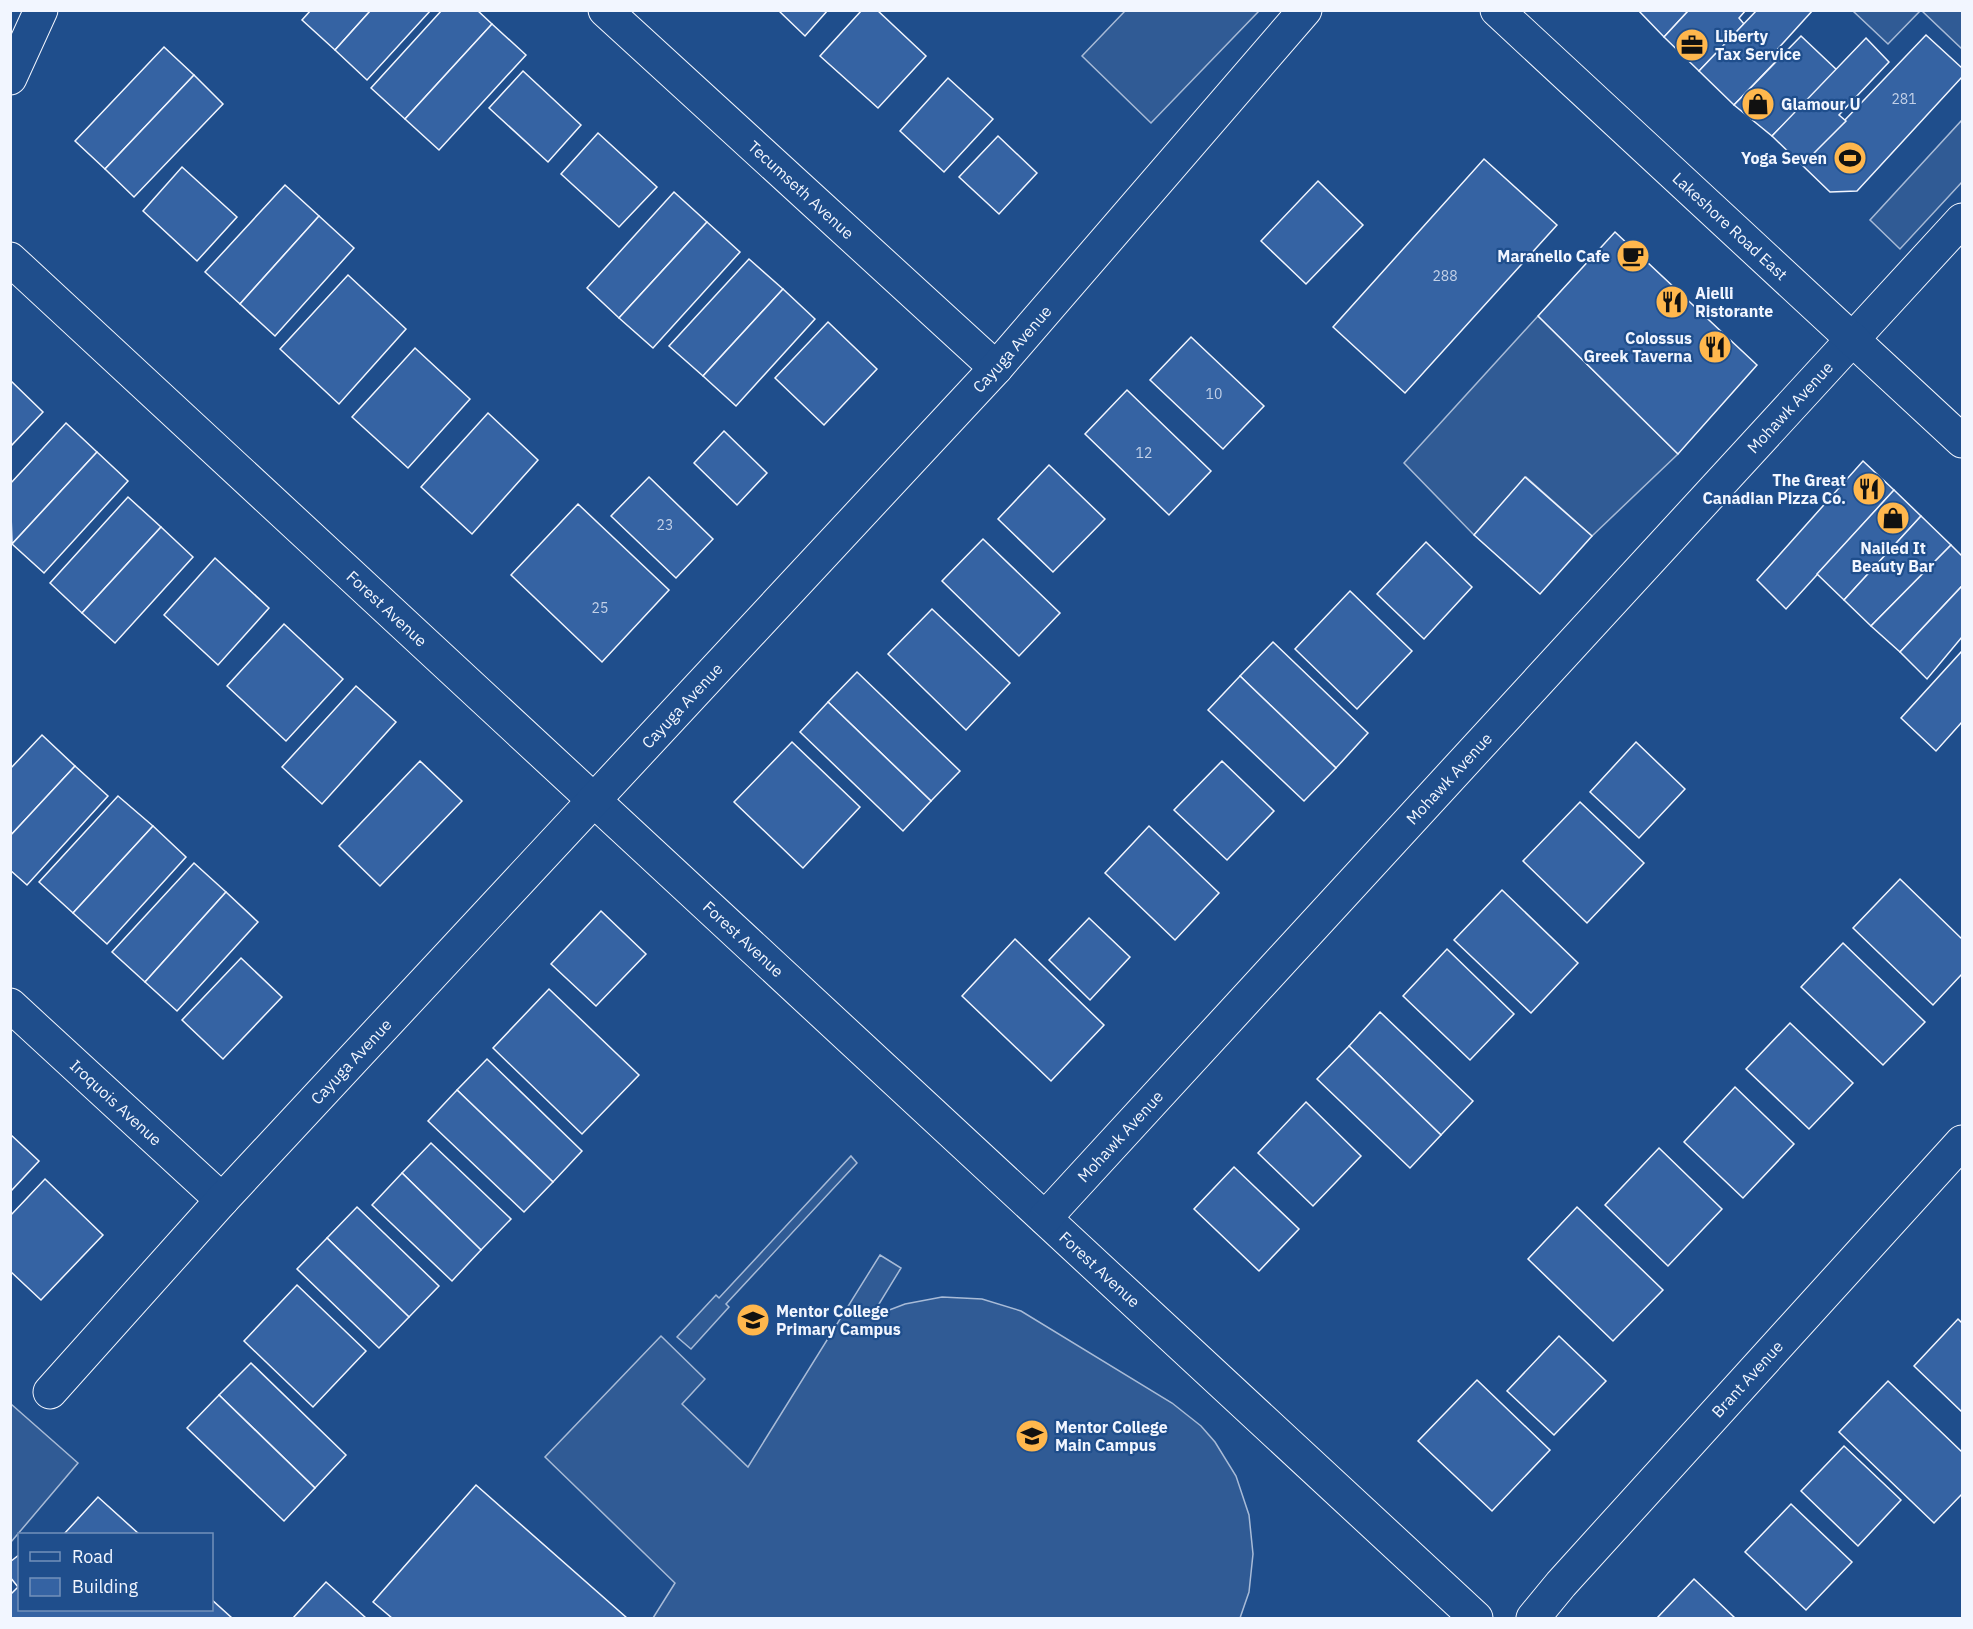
<svg xmlns="http://www.w3.org/2000/svg" width="1973" height="1629" font-family="'IBM Plex Sans',sans-serif">
	<style>
		.built { fill: #305b95; stroke: #a8bbd7; stroke-width: 1.5 }
		.building { fill: #3563a3; stroke: #f2f6ff; stroke-width: 1.5 }
		.lines { fill: none; stroke-linecap: round; stroke-linejoin: round }
		.minor-casing { stroke: #f2f6ff; stroke-width: 35 }
		.major-casing { stroke: #f2f6ff; stroke-width: 35 }
		.minor { stroke: #1f4e8c; stroke-width: 33 }
		.major { stroke: #1f4e8c; stroke-width: 33 }
		.labels { text-anchor: middle; dominant-baseline: central; stroke-width: 4.5; stroke-linejoin: round; paint-order: stroke }
		.number-label { font-size: 14px; fill: #c3d1e8 }
		.poi-label { font-size: 16px; font-weight: bold; fill: #f2f6ff; stroke: #1f4e8c; text-anchor: start }
		.street-label { font-size: 16px; fill: #f2f6ff; stroke: #1f4e8c }
	</style>
	<rect width="100%" height="100%" fill="#1f4e8c"/>
	<g class="built">
		<polygon points="1125,11 1125,10 1259,11 1151,123 1082,56"/>
		<polygon points="1853,11 1920,11 1888,44"/>
		<polygon points="1922,11 1962,11 1962,49"/>
		<polygon points="1962,120 1962,182 1900,249 1870,220"/>
		<polygon points="1538,316 1678,454 1592,536 1526,477 1474,535 1404,463"/>
		<polygon points="851,1156 857,1163 726,1304 729,1307 691,1349 677,1337 716,1295 719,1298"/>
		<polygon points="880,1255 901,1268 871,1317 905,1304 942,1297 982,1299 1021,1311 1172,1403 1201,1426 1215,1442 1236,1476 1249,1515 1253,1554 1249,1592 1240,1618 653,1618 675,1583 545,1457 661,1336 705,1379 682,1404 748,1467"/>
		<polygon points="11,1404 78,1463 11,1542"/>
	</g>
	<g class="building">
		<polygon points="311,10 371,10 335,50 302,20"/>
		<polygon points="371,10 431,10 367,80 335,50"/>
		<polygon points="442,10 477,10 492,24 405,119 371,88"/>
		<polygon points="778,10 828,10 805,36"/>
		<polygon points="862,10 877,10 926,56 878,108 820,56"/>
		<polygon points="1638,10 1689,10 1664,37"/>
		<polygon points="1689,10 1746,10 1739,18 1744,24 1699,71 1664,37"/>
		<polygon points="1757,10 1813,10 1775,52 1780,57 1734,105 1699,71"/>
		<polygon points="492,24 526,55 439,150 405,119"/>
		<polygon points="1926,35 1962,68 1962,77 1857,191 1830,192 1802,165"/>
		<polygon points="1801,36 1838,71 1772,136 1734,105"/>
		<polygon points="1866,38 1889,62 1839,115 1846,121 1802,165 1772,136"/>
		<polygon points="164,47 194,75 105,169 75,141"/>
		<polygon points="523,71 581,125 548,162 489,108"/>
		<polygon points="194,75 223,104 134,197 105,169"/>
		<polygon points="948,78 993,119 944,172 900,131"/>
		<polygon points="598,133 657,187 619,227 561,174"/>
		<polygon points="998,136 1037,173 999,214 959,177"/>
		<polygon points="1484,159 1557,225 1405,393 1333,327"/>
		<polygon points="182,167 237,217 197,261 143,211"/>
		<polygon points="1318,181 1363,225 1306,284 1261,241"/>
		<polygon points="285,185 319,216 240,304 205,272"/>
		<polygon points="674,192 707,222 619,318 587,288"/>
		<polygon points="319,216 354,248 275,336 240,304"/>
		<polygon points="707,222 740,252 653,348 619,318"/>
		<polygon points="1615,232 1757,365 1678,454 1538,316"/>
		<polygon points="749,259 783,289 703,376 669,346"/>
		<polygon points="348,275 406,329 339,404 280,349"/>
		<polygon points="783,289 815,319 736,406 703,376"/>
		<polygon points="828,322 877,369 824,425 775,378"/>
		<polygon points="1191,337 1264,406 1223,449 1150,380"/>
		<polygon points="415,348 470,399 408,468 352,417"/>
		<polygon points="10,380 43,412 10,447"/>
		<polygon points="1127,390 1211,471 1169,515 1085,434"/>
		<polygon points="488,413 538,460 472,534 421,487"/>
		<polygon points="66,423 97,452 12,544 10,484"/>
		<polygon points="724,431 767,473 737,505 694,463"/>
		<polygon points="97,452 128,481 44,573 12,544"/>
		<polygon points="1863,461 1894,490 1786,609 1757,580"/>
		<polygon points="1049,465 1105,519 1053,572 998,519"/>
		<polygon points="649,477 713,539 676,578 611,516"/>
		<polygon points="1525,477 1592,536 1540,594 1474,535"/>
		<polygon points="1894,490 1921,516 1844,600 1817,574"/>
		<polygon points="128,497 161,527 82,613 50,583"/>
		<polygon points="578,504 669,590 602,662 511,575"/>
		<polygon points="1921,516 1951,545 1871,626 1844,600"/>
		<polygon points="161,527 193,557 115,643 82,613"/>
		<polygon points="983,539 1060,613 1019,656 942,581"/>
		<polygon points="1426,542 1472,587 1424,639 1377,594"/>
		<polygon points="1951,545 1962,556 1962,586 1900,652 1871,626"/>
		<polygon points="215,558 269,608 218,665 164,615"/>
		<polygon points="1962,586 1962,637 1927,679 1900,652"/>
		<polygon points="1350,591 1412,651 1357,709 1295,649"/>
		<polygon points="932,609 1010,683 966,730 888,654"/>
		<polygon points="284,624 343,679 286,741 227,686"/>
		<polygon points="1273,642 1368,733 1336,768 1240,676"/>
		<polygon points="1962,651 1962,722 1936,751 1901,718"/>
		<polygon points="857,672 960,771 931,801 828,702"/>
		<polygon points="1240,676 1336,768 1304,801 1208,710"/>
		<polygon points="356,686 396,722 322,804 282,767"/>
		<polygon points="828,702 931,801 903,831 800,732"/>
		<polygon points="42,735 75,766 10,836 10,769"/>
		<polygon points="792,742 860,807 803,868 734,802"/>
		<polygon points="1636,742 1685,789 1639,838 1590,792"/>
		<polygon points="420,761 462,801 380,886 339,846"/>
		<polygon points="1222,761 1274,811 1227,860 1174,810"/>
		<polygon points="75,766 108,796 27,885 10,870 10,836"/>
		<polygon points="118,796 153,826 73,913 39,882"/>
		<polygon points="1580,802 1644,863 1587,923 1523,861"/>
		<polygon points="153,826 186,857 107,944 73,913"/>
		<polygon points="1149,826 1219,893 1175,940 1105,873"/>
		<polygon points="194,863 226,892 145,982 112,952"/>
		<polygon points="1900,879 1962,939 1962,974 1933,1005 1853,928"/>
		<polygon points="1502,890 1578,963 1531,1013 1454,940"/>
		<polygon points="226,892 258,922 177,1011 145,982"/>
		<polygon points="601,911 646,954 596,1006 551,964"/>
		<polygon points="1089,918 1130,957 1090,1000 1049,960"/>
		<polygon points="1015,939 1104,1025 1051,1081 962,996"/>
		<polygon points="1843,943 1925,1022 1883,1065 1801,987"/>
		<polygon points="1447,949 1514,1014 1470,1060 1403,996"/>
		<polygon points="241,958 282,997 223,1059 182,1020"/>
		<polygon points="549,989 639,1075 582,1134 493,1048"/>
		<polygon points="1380,1012 1473,1101 1441,1135 1349,1046"/>
		<polygon points="1790,1023 1853,1083 1809,1129 1746,1069"/>
		<polygon points="1349,1046 1441,1135 1410,1168 1317,1079"/>
		<polygon points="487,1059 582,1151 553,1182 457,1090"/>
		<polygon points="1735,1087 1794,1144 1743,1198 1684,1142"/>
		<polygon points="457,1090 553,1182 524,1212 428,1121"/>
		<polygon points="1306,1102 1361,1156 1313,1206 1258,1153"/>
		<polygon points="10,1134 39,1161 10,1192"/>
		<polygon points="431,1143 511,1219 481,1250 402,1173"/>
		<polygon points="1659,1148 1722,1209 1668,1266 1605,1205"/>
		<polygon points="1234,1167 1299,1229 1259,1271 1194,1209"/>
		<polygon points="402,1173 481,1250 452,1281 372,1205"/>
		<polygon points="45,1179 103,1235 41,1300 10,1271 10,1216"/>
		<polygon points="357,1207 439,1286 409,1317 327,1238"/>
		<polygon points="1577,1207 1663,1290 1613,1341 1528,1259"/>
		<polygon points="327,1238 409,1317 379,1348 297,1269"/>
		<polygon points="297,1285 366,1351 313,1407 244,1341"/>
		<polygon points="1958,1319 1962,1323 1962,1412 1914,1366"/>
		<polygon points="1559,1336 1606,1381 1554,1435 1507,1391"/>
		<polygon points="251,1363 346,1455 315,1488 219,1395"/>
		<polygon points="1477,1380 1550,1450 1492,1511 1418,1441"/>
		<polygon points="1888,1381 1962,1452 1962,1494 1934,1523 1839,1432"/>
		<polygon points="219,1395 315,1488 284,1521 187,1428"/>
		<polygon points="1844,1446 1901,1500 1858,1546 1801,1491"/>
		<polygon points="476,1485 627,1618 392,1618 373,1602"/>
		<polygon points="98,1497 139,1534 64,1534"/>
		<polygon points="1791,1504 1852,1562 1806,1610 1745,1552"/>
		<polygon points="20,1554 20,1610 212,1610 212,1600 232,1618 10,1618 10,1595 18,1587 10,1577 10,1562"/>
		<polygon points="1694,1579 1735,1618 1657,1618"/>
		<polygon points="326,1582 366,1618 293,1618"/>
	</g>
	<g class="lines">
		<g class="minor-casing">
			<g id="minor">
				<path id="s1" d="M605,10L996,368"/>
				<polyline points="10,78 41,10"/>
				<path id="s2" d="M10,259L1476,1618"/>
				<path id="s3" d="M10,1005L222,1200"/>
				<path id="s4" d="M1045,1218L1962,220"/>
				<path id="s5" d="M50,1392L222,1200L996,368L1305,10"/>
				<path id="s6" d="M1533,1618L1561,1584L1962,1142"/>
			</g>
		</g>
		<g class="major-casing">
			<g id="major">
				<path id="s7" d="M1497,10L1962,441"/>
			</g>
		</g>
		<use href="#minor" class="minor"/>
		<use href="#major" class="major"/>
	</g>
	<defs>
		<g id="office-disc" transform="scale(1.725)"><circle r="9.5" fill="#ffb74d" stroke="#1f4e8c"/><path d="M-6-3h4V-5.5h4V-3h4V5H-6ZM-1-4.5V-3h2v-1.5ZM-6 0V1H6V0Z" fill="#111"/></g>
		<g id="shop-disc" transform="scale(1.725)"><circle r="9.5" fill="#ffb74d" stroke="#1f4e8c"/><path d="M-5-2.5h2.3a2.7 3.5 0 0 1 5.4 0H5L5.5 6h-11ZM-1.5-2.5h3a1.5 2.3 0 0 0-3 0Z" fill="#111"/></g>
		<g id="stadium-disc" transform="scale(1.725)"><circle r="9.5" fill="#ffb74d" stroke="#1f4e8c"/><path d="M0-5a6.5 5 0 1 0 0 10a6.5 5 0 1 0 0-10ZM-3.5-1.8h7v3.6h-7Z" fill="#111"/></g>
		<g id="cafe-disc" transform="scale(1.725)"><circle r="9.5" fill="#ffb74d" stroke="#1f4e8c"/><path d="M-5.5-4.5H6V0H3Q3 3.5 0 3.5H-2.5Q-5.5 3.5-5.5 0ZM3-3.2v2h1.7v-2ZM-6 4.5H4V6H-6Z" fill="#111"/></g>
		<g id="restaurant-disc" transform="scale(1.725)"><circle r="9.5" fill="#ffb74d" stroke="#1f4e8c"/><path d="M-5-6h1v4h1v-4h1v4h1v-4h1v5L-1.5 .5V6h-2V.5L-5-1ZM5-6V6H3V1.5H1.5Q1.5-4 5-6Z" fill="#111"/></g>
		<g id="school-disc" transform="scale(1.725)"><circle r="9.5" fill="#ffb74d" stroke="#1f4e8c"/><path d="M0-5L7-2L0 1L-7-2ZM-4 1L0 2.5L4 1V4Q0 6-4 4Z" fill="#111"/></g>
	</defs>
	<g fill-rule="evenodd">
		<use href="#office-disc" x="1692" y="45"/>
		<use href="#shop-disc" x="1758" y="104"/>
		<use href="#stadium-disc" x="1850" y="158"/>
		<use href="#cafe-disc" x="1633" y="256"/>
		<use href="#restaurant-disc" x="1672" y="302"/>
		<use href="#restaurant-disc" x="1715" y="347"/>
		<use href="#restaurant-disc" x="1869" y="489"/>
		<use href="#shop-disc" x="1893" y="518"/>
		<use href="#school-disc" x="753" y="1320"/>
		<use href="#school-disc" x="1032" y="1436"/>
	</g>
	<g class="labels">
		<g class="number-label">
			<text x="1904" y="99">281</text>
			<text x="1445" y="276">288</text>
			<text x="1214" y="394">10</text>
			<text x="1144" y="453">12</text>
			<text x="665" y="525">23</text>
			<text x="600" y="608">25</text>
		</g>
		<g class="poi-label">
			<text x="1715" y="36">Liberty<tspan x="1715" dy="18">Tax Service</tspan></text>
			<text x="1781" y="104">Glamour U</text>
			<text x="1827" y="158" text-anchor="end">Yoga Seven</text>
			<text x="1610" y="256" text-anchor="end">Maranello Cafe</text>
			<text x="1695" y="293">Aielli<tspan x="1695" dy="18">Ristorante</tspan></text>
			<text x="1692" y="338" text-anchor="end">Colossus<tspan x="1692" dy="18">Greek Taverna</tspan></text>
			<text x="1846" y="480" text-anchor="end">The Great<tspan x="1846" dy="18">Canadian Pizza Co.</tspan></text>
			<text x="1893" y="548" text-anchor="middle">Nailed It<tspan x="1893" dy="18">Beauty Bar</tspan></text>
			<text x="776" y="1311">Mentor College<tspan x="776" dy="18">Primary Campus</tspan></text>
			<text x="1055" y="1427">Mentor College<tspan x="1055" dy="18">Main Campus</tspan></text>
		</g>
		<g class="street-label">
			<text stroke="none"><textPath href="#s1" startOffset="266">Tecumseth Avenue</textPath></text>
			<text stroke="none"><textPath href="#s7" startOffset="318">Lakeshore Road East</textPath></text>
			<text stroke="none"><textPath href="#s5" startOffset="1419">Cayuga Avenue</textPath></text>
			<text stroke="none"><textPath href="#s4" startOffset="1101">Mohawk Avenue</textPath></text>
			<text stroke="none"><textPath href="#s2" startOffset="514">Forest Avenue</textPath></text>
			<text stroke="none"><textPath href="#s5" startOffset="933">Cayuga Avenue</textPath></text>
			<text stroke="none"><textPath href="#s4" startOffset="597">Mohawk Avenue</textPath></text>
			<text stroke="none"><textPath href="#s2" startOffset="1000">Forest Avenue</textPath></text>
			<text stroke="none"><textPath href="#s5" startOffset="447">Cayuga Avenue</textPath></text>
			<text stroke="none"><textPath href="#s3" startOffset="144">Iroquois Avenue</textPath></text>
			<text stroke="none"><textPath href="#s4" startOffset="111">Mohawk Avenue</textPath></text>
			<text stroke="none"><textPath href="#s2" startOffset="1486">Forest Avenue</textPath></text>
			<text stroke="none"><textPath href="#s6" startOffset="321">Brant Avenue</textPath></text>
		</g>
	</g>
	<rect width="1973" height="1629" fill="none" stroke="#f2f6ff" stroke-width="24"/>
	<rect x="18" y="1533" width="195" height="78" fill="#1f4e8c" stroke="#7391ba" stroke-width="1.5"/>
	<rect x="30" y="1552" width="30" height="9" fill="#1f4e8c" stroke="#7391ba" stroke-width="1.5"/>
	<text x="72" y="1563" font-size="18" fill="#f2f6ff">Road</text>
	<rect x="30" y="1578" width="30" height="18" fill="#3563a3" stroke="#7391ba" stroke-width="1.5"/>
	<text x="72" y="1593" font-size="18" fill="#f2f6ff">Building</text>
</svg>
